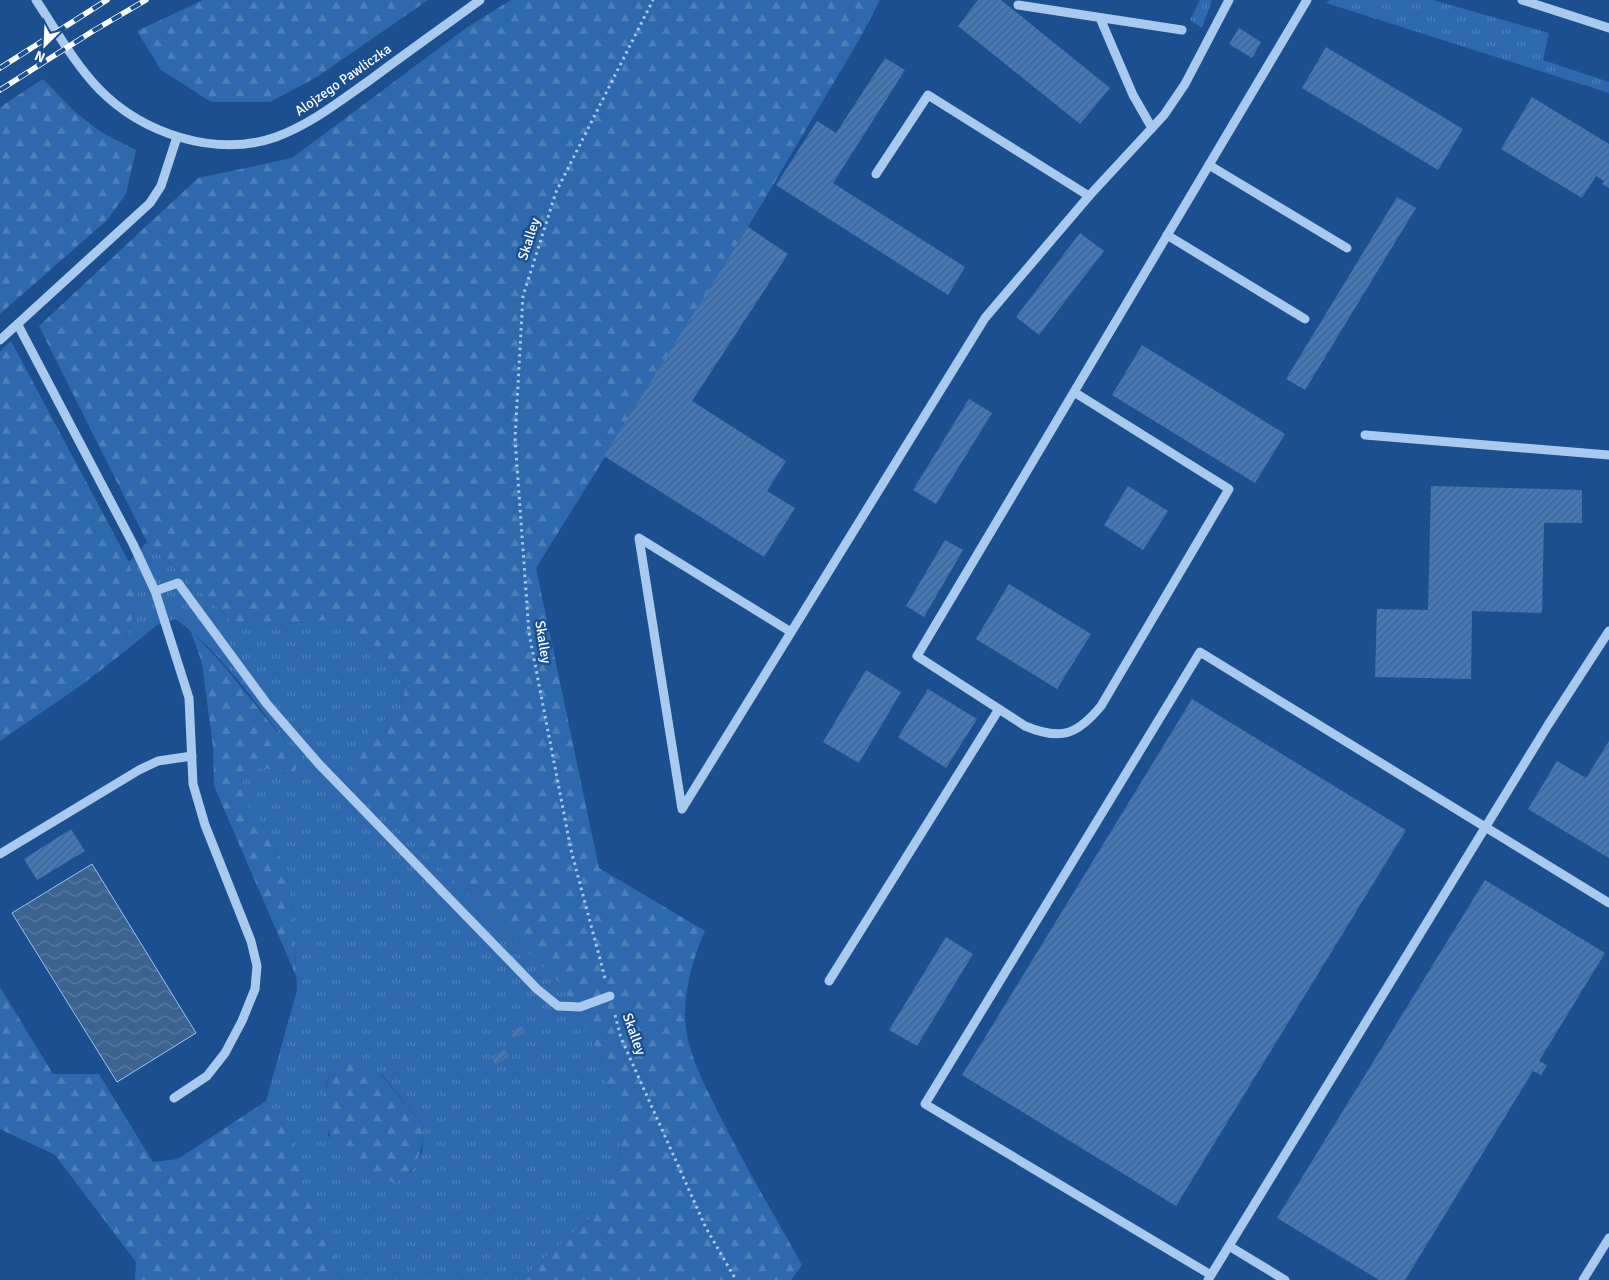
<svg xmlns="http://www.w3.org/2000/svg" width="1609" height="1280" font-family="Signika,sans-serif">
	<style>
		.grass { fill: url(#grass-tufts); fill-rule: evenodd }
		.forest { fill: url(#forest-firs) }
		.water { fill: url(#water-waves); stroke: #9cc4f0 }
		.building { fill: url(#building-hatch) }
		.lines { fill: none; stroke-linecap: round; stroke-linejoin: round }
		.path { stroke: #a9c9ee; stroke-width: 3; stroke-dasharray: 2.5 4; stroke-linecap: butt }
		.minor { stroke: #a9c9ee; stroke-width: 9 }
		.rail-casing { stroke: #fff; stroke-width: 5.5 }
		.rail { stroke: #1b4f8f; stroke-width: 4; stroke-dasharray: 11; stroke-linecap: butt }
		.labels { text-anchor: middle; dominant-baseline: central; stroke-width: 5; stroke-linejoin: round; paint-order: stroke }
		.street-label { font-size: 14px; fill: #fff; stroke: #1b4f8f }
	</style>
	<defs>
		<pattern id="grass-tufts" width="24" height="20" patternUnits="userSpaceOnUse" patternTransform="scale(1.25)"><rect width="24" height="20" fill="#2e69ad"/><path d="M3 7l-1-3M5 7V3M7 7l1-3M15 17l-1-3M17 17v-4M19 17l1-3" fill="none" stroke="#4d80b9"/></pattern>
		<pattern id="forest-firs" width="22" height="20" patternUnits="userSpaceOnUse" patternTransform="scale(1.25)"><rect width="22" height="20" fill="#2e69ad"/><path d="M5 1l3.5 6h-7zM16 11l3.5 6h-7z" fill="#4d80b9"/></pattern>
		<pattern id="water-waves" width="16" height="10" patternUnits="userSpaceOnUse" patternTransform="scale(1.25)"><rect width="16" height="10" fill="#3c6290"/><path d="M0 5q4-4 8 0t8 0" fill="none" stroke="#597aa1"/></pattern>
		<pattern id="building-hatch" width="6" height="6" patternUnits="userSpaceOnUse" patternTransform="scale(1.25)"><rect width="6" height="6" fill="#4478b7"/><path d="M-1 1l2-2M0 6l6-6M5 7l2-2" fill="none" stroke="#486282"/></pattern>
	</defs>
	<rect width="100%" height="100%" fill="#1b4f8f"/>
	<g class="grass">
		<polygon points="1200,0 1212,0 1202,28 1190,20"/>
		<polygon points="1330,0 1433,0 1549,33 1543,60 1609,82 1609,93 1326,3"/>
		<path d="M147,542L239,628L339,619L381,651L406,684L400,713L369,727L357,788L561,983L597,1051L623,1132L618,1168L590,1218L521,1280H331L336,1274L317,1218L300,1190V1160L287,1129L266,1101L297,990L293,911L285,868L265,828L243,801V778C259,763 266,766 285,774L298,757C263,714 221,650 175,619L157,625L123,653L138,597L129,562ZM333,1066L382,1075L423,1125L422,1152L410,1173L328,1136L326,1086Z"/>
	</g>
	<g class="forest">
		<polygon points="203,0 428,0 317,77 270,102 211,102 161,70 137,31"/>
		<path d="M511,0H880L859,40L748,227L536,568L599,868L705,931C694,956 686,983 685,1011C684,1049 705,1085 721,1118C746,1168 775,1216 802,1265L791,1280H521L590,1218L618,1168L623,1132L597,1051L560,983L357,788L353,761L369,727L400,713L406,684L381,651L339,619L239,628L147,542L39,326L198,178L292,158L466,28Z"/>
		<polygon points="43,79 75,112 101,132 136,150 126,194 107,220 0,314 0,107"/>
		<polygon points="11,341 129,562 138,597 123,653 80,686 0,741 0,351"/>
		<path d="M190,629L223,665L298,757L295,772C272,778 266,756 243,778V801L265,828L285,868L293,911L296,976L214,786L213,748L202,663Z"/>
		<polygon points="0,987 53,1074 99,1074 153,1162 178,1159 266,1101 287,1129 300,1160 301,1190 335,1246 336,1274 331,1280 135,1280 136,1262 55,1155 0,1129"/>
		<path d="M353,1059L381,1075L423,1125C422,1153 420,1166 396,1183C335,1162 309,1130 333,1066Z"/>
	</g>
	<polygon class="water" points="92,864 196,1033 117,1082 12,913"/>
	<g class="building">
		<polygon points="978,0 1001,0 1110,88 1080,124 958,26"/>
		<polygon points="1239,28 1261,42 1252,58 1229,44"/>
		<polygon points="1326,47 1463,129 1438,170 1302,88"/>
		<polygon points="885,58 905,70 833,183 965,267 948,295 776,185 817,121 836,133"/>
		<polygon points="1532,97 1609,144 1609,188 1602,184 1604,181 1596,176 1582,198 1501,149"/>
		<polygon points="1397,197 1416,208 1305,390 1286,379"/>
		<polygon points="748,227 788,254 692,401 786,461 767,491 795,508 764,557 604,456"/>
		<polygon points="1080,233 1104,251 1039,335 1016,317"/>
		<polygon points="1142,345 1285,434 1255,483 1112,395"/>
		<polygon points="969,399 992,413 936,504 913,490"/>
		<polygon points="1128,486 1168,511 1143,550 1104,525"/>
		<polygon points="1431,486 1582,490 1582,523 1544,523 1542,613 1472,611 1471,679 1375,677 1377,609 1428,610"/>
		<polygon points="945,540 963,550 924,617 906,606"/>
		<polygon points="1009,584 1091,634 1057,689 976,639"/>
		<polygon points="866,670 901,692 859,763 823,742"/>
		<polygon points="928,689 977,719 946,768 898,737"/>
		<polygon points="1192,699 1406,830 1176,1206 962,1075"/>
		<polygon points="1609,741 1609,858 1528,809 1557,761 1586,778"/>
		<polygon points="71,829 85,851 37,880 24,859"/>
		<polygon points="1485,880 1605,953 1539,1061 1547,1065 1541,1075 1533,1071 1405,1280 1379,1280 1277,1218"/>
		<polygon points="946,937 973,954 917,1046 889,1030"/>
		<polygon points="522,1026 525,1032 514,1039 511,1033"/>
		<polygon points="504,1049 509,1056 496,1065 491,1057"/>
	</g>
	<g class="lines">
		<g class="path">
			<polyline points="605,978 571,850 529,633 515,438 523,296 556,192 653,0"/>
			<polyline points="615,1015 621,1038 706,1228 736,1280"/>
		</g>
		<g class="minor">
			<path d="M36,0C56,30 74,63 99,89C143,134 216,158 276,137C311,124 340,101 370,80C406,53 443,27 480,0"/>
			<polyline points="1522,0 1609,28"/>
			<polyline points="1018,5 1182,30"/>
			<polyline points="1100,18 1133,95 1152,128"/>
			<polyline points="1209,165 1347,248"/>
			<polyline points="876,174 928,95 1089,196"/>
			<polyline points="1167,235 1305,319"/>
			<polyline points="18,325 133,544 155,591 189,698 193,784 205,825 251,941 257,966 255,989 242,1021 225,1053 207,1076 174,1098"/>
			<polyline points="0,340 150,203 161,186 177,137"/>
			<path d="M1074,392L1229,489L1101,706C1077,735 1061,741 1025,726L917,656L1307,0"/>
			<polyline points="1365,435 1609,455"/>
			<polyline points="155,591 178,583 267,704 318,763 537,989 558,1006 580,1007 610,996"/>
			<polyline points="791,632 639,538 682,809 985,318 1089,196 1164,115 1185,84 1229,0"/>
			<polyline points="0,854 139,770 158,761 192,756"/>
			<polyline points="829,981 999,709"/>
			<polyline points="1229,1246 1285,1280"/>
			<polyline points="1211,1275 925,1104 1200,652 1609,903"/>
			<polyline points="1208,1280 1548,725 1609,631"/>
			<polyline points="1583,1280 1609,1238"/>
		</g>
		<g class="rail-casing">
			<g id="rail">
				<polyline points="0,68 107,0"/>
				<polyline points="0,90 93,31 146,0"/>
			</g>
		</g>
		<use href="#rail" class="rail"/>
	</g>
	<g class="labels">
		<g class="street-label">
			<text transform="translate(343 80) rotate(-35)">Alojzego Pawliczka</text>
			<text transform="translate(529 239) rotate(-72)">Skalley</text>
			<text transform="translate(543 642) rotate(81)">Skalley</text>
			<text transform="translate(634 1034) rotate(70)">Skalley</text>
		</g>
	</g>
	<g transform="translate(45 45) rotate(204)" stroke="#1b4f8f" stroke-width="4" paint-order="stroke">
	<path d="M0-4L9 19L0 12L-9 19Z" fill="#ffffff"/>
	<text y="-8" font-size="14" font-weight="bold" text-anchor="middle" fill="#ffffff">N</text>
	</g>
</svg>
